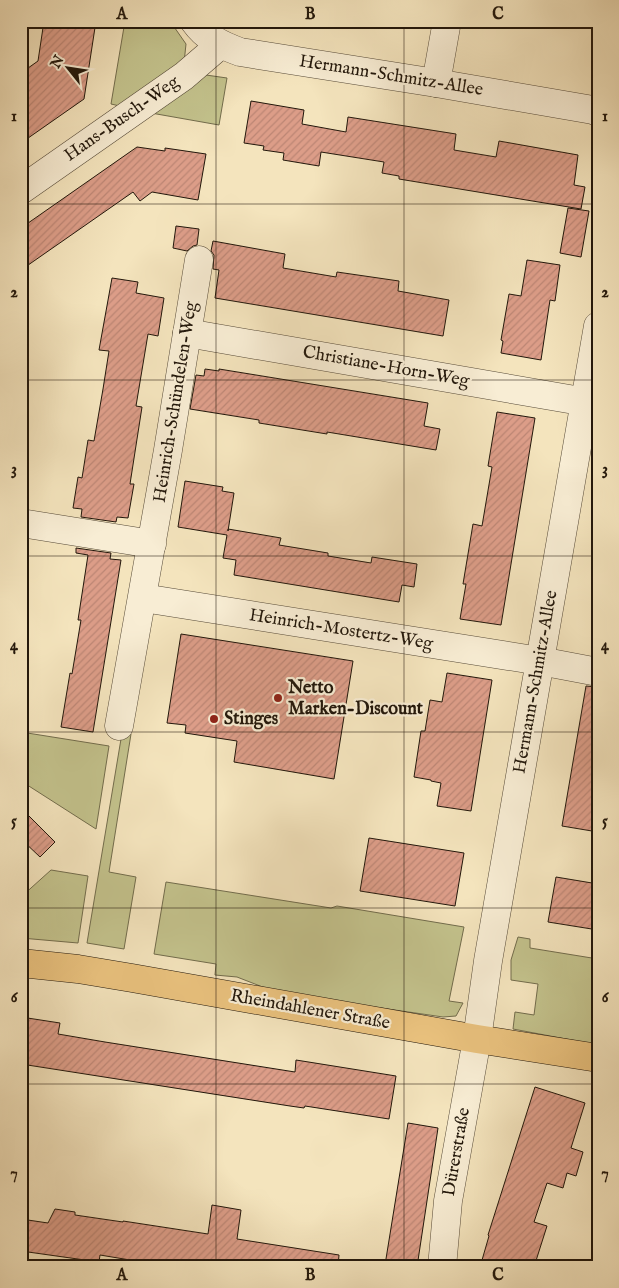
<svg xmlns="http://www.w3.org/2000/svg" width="619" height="1288" font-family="'IM FELL English',serif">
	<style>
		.grass { fill: #c3c28c; stroke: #726c4c }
		.building { fill: url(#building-hatch); stroke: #22170b }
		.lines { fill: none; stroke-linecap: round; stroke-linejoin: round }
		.minor-casing { stroke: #564a38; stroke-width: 29 }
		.major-casing { stroke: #22170b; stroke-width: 29 }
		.minor { stroke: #f8edd4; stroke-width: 28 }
		.major { stroke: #eac27e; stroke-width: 28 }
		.grid { fill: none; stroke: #22170b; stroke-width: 1; stroke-opacity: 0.55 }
		.poi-dot { fill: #8f2418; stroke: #f8edd4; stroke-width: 2 }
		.labels { text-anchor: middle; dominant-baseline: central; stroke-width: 4.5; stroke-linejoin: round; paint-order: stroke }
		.street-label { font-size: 18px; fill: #22170b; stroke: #f8edd4 }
		.poi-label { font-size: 18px; font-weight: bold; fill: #22170b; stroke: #f8edd4; text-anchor: start }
		.neatline { fill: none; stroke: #22170b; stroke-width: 2 }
		.grid-label { font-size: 16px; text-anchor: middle; font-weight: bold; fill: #22170b }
	</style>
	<defs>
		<pattern id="building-hatch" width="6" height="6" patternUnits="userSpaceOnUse" patternTransform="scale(1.25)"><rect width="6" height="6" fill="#dc9d88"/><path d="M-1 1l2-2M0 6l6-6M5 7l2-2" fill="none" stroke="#bc8674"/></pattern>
	</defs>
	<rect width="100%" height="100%" fill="#f4e4bd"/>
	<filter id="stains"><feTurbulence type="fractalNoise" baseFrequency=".004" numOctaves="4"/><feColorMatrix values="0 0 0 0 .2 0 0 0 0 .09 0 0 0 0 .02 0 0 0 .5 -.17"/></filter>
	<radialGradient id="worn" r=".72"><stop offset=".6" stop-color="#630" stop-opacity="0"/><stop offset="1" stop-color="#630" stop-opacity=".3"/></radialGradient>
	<g class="grass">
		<polygon points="125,21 170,21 186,44 184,63 124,107 111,104"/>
		<polygon points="206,75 227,78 219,125 151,113"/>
		<polygon points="21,732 109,746 96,829 21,781"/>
		<polygon points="122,733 131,734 109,872 136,877 124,949 87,943"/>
		<polygon points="51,870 88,876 78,943 21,938 21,897"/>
		<polygon points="166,882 331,908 337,906 464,927 449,1001 463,1003 456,1016 443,1017 278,993 237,977 215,975 216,964 154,954"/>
		<polygon points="518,937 530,939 530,948 598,959 598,1045 513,1029 515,1012 534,1015 538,984 511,980 511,960"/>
	</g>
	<g class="building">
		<polygon points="44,21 96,21 84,99 21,143 21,73 38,61"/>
		<polygon points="251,101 304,110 302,124 346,132 348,117 456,134 454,150 496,157 499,141 578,155 574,185 585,187 581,209 399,179 399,176 382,173 384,162 321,152 319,166 283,160 284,153 263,150 264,146 244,143"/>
		<polygon points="137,147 165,151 165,148 206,154 198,200 152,192 140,201 133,192 21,270 21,228"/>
		<polygon points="568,208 589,211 581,257 560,253"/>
		<polygon points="176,226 199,229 197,245 193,246 187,251 173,248"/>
		<polygon points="213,241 285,254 283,268 336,277 337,272 399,281 398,291 449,300 443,336 215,298 219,270 213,269 214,255 211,251"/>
		<polygon points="527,260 560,265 555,301 550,300 541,360 501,353 503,341 501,340 509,294 521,296"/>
		<polygon points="112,278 138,282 136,293 164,298 158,336 148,334 136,406 142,407 130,484 134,484 128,518 117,517 116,522 81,517 82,509 73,508 78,477 82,478 88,440 94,441 103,389 109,351 99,350"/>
		<polygon points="205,369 219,371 219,369 428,403 424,426 440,429 436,450 327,432 327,434 259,423 259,420 190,409 196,375 204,376"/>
		<polygon points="497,412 535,418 501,625 460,619 466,584 463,584 473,524 482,526 492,467 488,466"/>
		<polygon points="185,481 223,487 222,491 234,493 228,531 228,529 281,538 279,545 328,553 328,556 371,563 372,557 417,564 414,587 402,585 399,602 234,575 236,560 223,558 227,535 178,527"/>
		<polygon points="76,548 111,553 110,559 121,560 93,732 61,727 70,673 72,674 81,620 78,620 88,555 76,553"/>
		<polygon points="181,634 353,661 334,779 234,762 237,741 185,733 186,725 167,723"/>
		<polygon points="447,673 492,680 471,811 437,806 441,783 431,781 431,780 414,777 421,731 425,731 430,700 442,702"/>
		<polygon points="586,686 598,687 598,832 562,826"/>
		<polygon points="21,808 55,842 40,857 21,839"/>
		<polygon points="369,838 464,853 455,906 360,891"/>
		<polygon points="556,877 598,884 598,930 548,922"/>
		<polygon points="21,1017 60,1023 58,1034 105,1042 295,1072 296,1060 396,1076 389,1119 305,1106 304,1108 290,1106 21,1064"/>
		<polygon points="535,1087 585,1103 571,1148 583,1152 576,1176 567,1173 563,1188 547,1183 534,1222 547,1226 534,1267 480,1267 489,1236 488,1235"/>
		<polygon points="408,1123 438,1128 417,1267 398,1267 385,1265"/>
		<polygon points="212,1205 241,1210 237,1239 339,1255 338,1267 172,1267 100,1255 99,1262 21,1251 21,1219 48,1223 55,1209 75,1212 75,1215 123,1222 123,1221 208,1234"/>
	</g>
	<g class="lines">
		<g class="minor-casing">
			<g id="minor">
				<path d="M194,21C206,38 221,45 240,52L436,83L593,110L598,112"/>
				<polyline points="436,83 447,21"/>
				<polyline points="21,190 184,76 220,45"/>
				<polyline points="187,333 598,404"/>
				<polyline points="21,523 152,544"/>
				<polyline points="143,598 540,661 598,672"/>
				<polyline points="119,726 168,450 199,260"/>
				<polyline points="442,1267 448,1201 477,1039 488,961 598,326"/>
			</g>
		</g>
		<g class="major-casing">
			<polyline id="major" points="21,963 78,969 132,978 477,1039 598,1058"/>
		</g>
		<use href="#minor" class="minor"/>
		<use href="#major" class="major"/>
	</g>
	<path class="grid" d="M216,21V1267M404,21V1267M21,204H598M21,380H598M21,556H598M21,732H598M21,908H598M21,1084H598"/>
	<g class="poi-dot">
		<circle cx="278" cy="698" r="5"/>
		<circle cx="214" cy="719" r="5"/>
	</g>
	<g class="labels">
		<g class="street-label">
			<text transform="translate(391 76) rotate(9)">Hermann-Schmitz-Allee</text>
			<text transform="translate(122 119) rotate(-35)">Hans-Busch-Weg</text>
			<text transform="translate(386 367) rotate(10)">Christiane-Horn-Weg</text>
			<text transform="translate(176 402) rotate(-81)">Heinrich-Schündelen-Weg</text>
			<text transform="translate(341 630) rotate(9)">Heinrich-Mostertz-Weg</text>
			<text transform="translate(536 682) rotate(-80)">Hermann-Schmitz-Allee</text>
			<text transform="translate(310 1010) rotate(10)">Rheindahlener Straße</text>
			<text transform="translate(457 1152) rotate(-80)">Dürerstraße</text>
		</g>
		<g class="poi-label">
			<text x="288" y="688">Netto<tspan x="288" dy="21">Marken-Discount</tspan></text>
			<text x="224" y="719">Stinges</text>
		</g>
	</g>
	<rect width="619" height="1288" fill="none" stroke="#f4e4bd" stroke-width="55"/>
	<g transform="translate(68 68) rotate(300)" stroke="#f8edd4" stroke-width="4" paint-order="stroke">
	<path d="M0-4L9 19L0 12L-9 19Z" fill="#22170b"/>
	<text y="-8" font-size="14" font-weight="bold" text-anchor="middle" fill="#22170b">N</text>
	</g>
	<rect x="28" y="28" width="564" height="1232" class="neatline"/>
	<g class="grid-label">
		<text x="122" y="19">A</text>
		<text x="310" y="19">B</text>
		<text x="498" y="19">C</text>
		<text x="14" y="121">1</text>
		<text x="605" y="121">1</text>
		<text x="14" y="297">2</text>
		<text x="605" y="297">2</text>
		<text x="14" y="474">3</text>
		<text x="605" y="474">3</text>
		<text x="14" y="650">4</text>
		<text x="605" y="650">4</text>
		<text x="14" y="826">5</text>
		<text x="605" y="826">5</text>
		<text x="14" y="1002">6</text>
		<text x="605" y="1002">6</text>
		<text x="14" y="1178">7</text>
		<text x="605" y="1178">7</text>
		<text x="122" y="1280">A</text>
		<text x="310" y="1280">B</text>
		<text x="498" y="1280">C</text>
	</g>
	<rect width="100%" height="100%" filter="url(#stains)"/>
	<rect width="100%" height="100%" fill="url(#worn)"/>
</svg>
